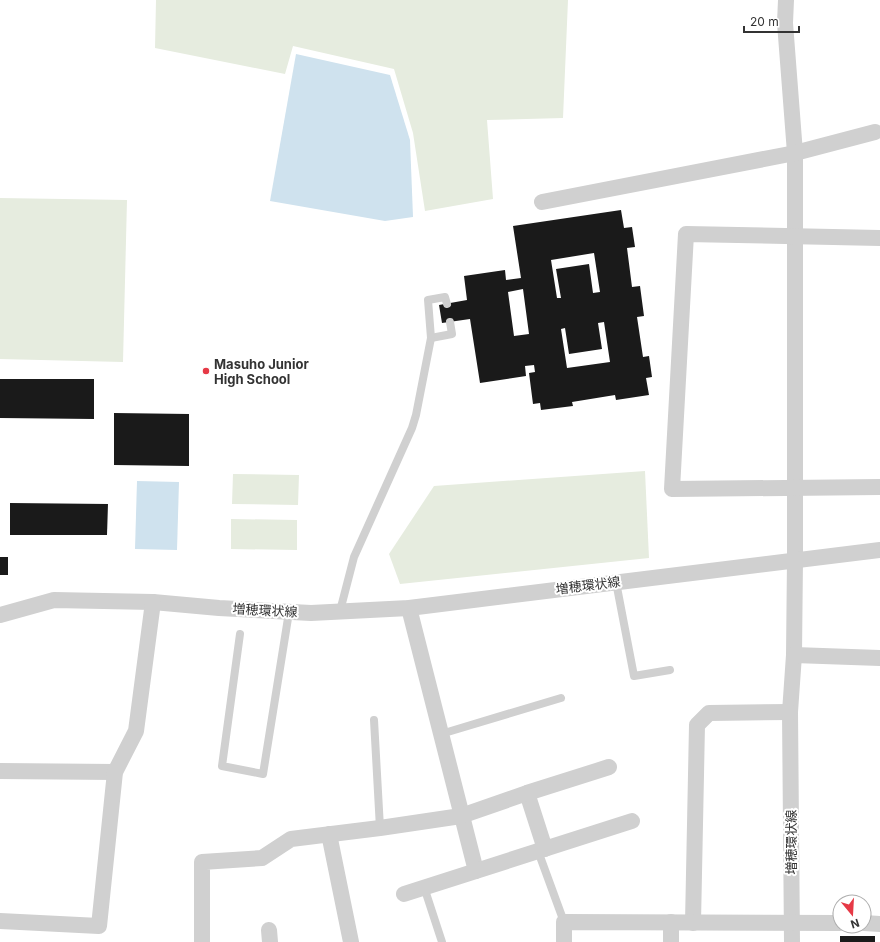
<svg xmlns="http://www.w3.org/2000/svg" width="880" height="942" font-family="Inter,'Noto Sans JP',sans-serif">
	<style>
		.green { fill: #e6ecdf }
		.water { fill: #cfe2ee }
		.building { fill: #1a1a1a; fill-rule: evenodd }
		.lines { fill: none; stroke-linecap: round; stroke-linejoin: round }
		.service { stroke: #d0d0d0; stroke-width: 8 }
		.minor { stroke: #d0d0d0; stroke-width: 16 }
		.poi-dot { fill: #e63946; stroke: #fff; stroke-width: 1.5 }
		.labels { text-anchor: middle; dominant-baseline: central; stroke-width: 4; stroke-linejoin: round; paint-order: stroke }
		.poi-label { font-size: 13px; font-weight: bold; fill: #333; stroke: #fff; text-anchor: start }
		.street-label { font-size: 13px; fill: #333; stroke: #fff }
	</style>
	<rect width="100%" height="100%" fill="#fff"/>
	<g class="green">
		<polygon points="156,0 568,0 563,118 487,120 493,199 425,211 413,133 394,69 293,46 285,74 155,48"/>
		<polygon points="0,198 127,200 123,362 0,359"/>
		<polygon points="645,471 649,558 400,584 389,554 434,486"/>
		<polygon points="233,474 299,475 298,505 232,504"/>
		<polygon points="231,519 297,520 297,550 231,549"/>
	</g>
	<g class="water">
		<polygon points="296,54 390,75 410,140 413,217 385,221 270,201"/>
		<polygon points="137,481 179,482 177,550 135,549"/>
	</g>
	<g class="building">
		<path d="M621,210L624,228L632,227L635,247L627,248L632,287L640,286L644,316L637,317L643,357L649,356L652,377L646,378L649,395L616,400L615,395L572,402L573,406L541,410L540,403L533,404L529,373L535,372L534,365L525,366L526,376L480,383L470,319L442,323L439,305L467,300L464,276L505,270L506,280L521,278L513,226ZM594,253L600,292L593,293L589,264L556,269L561,298H557L551,260ZM523,289L529,334L514,336L508,292ZM604,322L610,362L567,368L561,329L565,328L569,354L602,349L598,323Z"/>
		<polygon points="0,379 94,379 94,419 0,418"/>
		<polygon points="114,413 189,414 189,466 114,465"/>
		<polygon points="10,503 108,504 107,535 10,535"/>
		<rect x="0" y="557" width="8" height="18"/>
		<rect x="840" y="936" width="35" height="6"/>
	</g>
	<g class="lines">
		<g class="service">
			<polyline points="431,338 452,334 450,322"/>
			<polyline points="616,582 634,676 670,670"/>
			<polyline points="340,611 354,557 412,428 416,415 431,338 428,300 445,297 447,304"/>
			<polyline points="240,634 222,766 263,774 289,612"/>
			<polyline points="374,720 380,828"/>
			<polyline points="441,734 561,698"/>
			<polyline points="538,851 564,922"/>
			<polyline points="424,887 442,942"/>
		</g>
		<g class="minor">
			<polyline points="786,0 785,23 795,153 795,559 794,655 790,712 792,942"/>
			<polyline points="542,202 795,153 875,132"/>
			<polyline points="880,238 686,234 672,489 880,487"/>
			<polyline points="409,608 476,871"/>
			<polyline points="0,615 54,600 153,602 219,608 311,613 409,608 880,550"/>
			<polyline points="794,655 880,658"/>
			<polyline points="0,771 115,772"/>
			<polyline points="527,793 545,849"/>
			<polyline points="329,834 351,942"/>
			<polyline points="404,894 632,821"/>
			<polyline points="0,921 99,926 115,772 136,731 153,602"/>
			<polyline points="693,923 697,725 709,713 790,712"/>
			<polyline points="864,923 880,924"/>
			<polyline points="269,930 270,942"/>
			<polyline points="202,942 202,862 262,858 291,839 380,828 461,816 527,793 609,767"/>
			<polyline points="564,942 564,922 840,923"/>
			<polyline points="671,942 671,922"/>
		</g>
	</g>
	<circle class="poi-dot" cx="206" cy="371" r="4"/>
	<g class="labels">
		<g class="poi-label">
			<text x="214" y="364">Masuho Junior<tspan x="214" dy="15">High School</tspan></text>
		</g>
		<g class="street-label">
			<text transform="translate(588 585) rotate(-7)">増穂環状線</text>
			<text transform="translate(265 610) rotate(3)">増穂環状線</text>
			<text transform="translate(791 842) rotate(-90)">増穂環状線</text>
		</g>
	</g>
	<g transform="translate(852 914) rotate(162)"><circle r="19" fill="#ffffff" stroke="#adadad"/>
	<path d="M0-3L7 15L0 10L-7 15Z" fill="#e63946"/>
	<text y="-6" font-size="11" font-weight="bold" text-anchor="middle" fill="#333333">N</text>
	</g>
	<path d="M744 26v6h55v-6" fill="none" stroke="#333333" stroke-width="2"/>
	<text x="750" y="26" font-size="12" fill="#333333" stroke="#ffffff" stroke-width="3" paint-order="stroke">20 m</text>
</svg>
